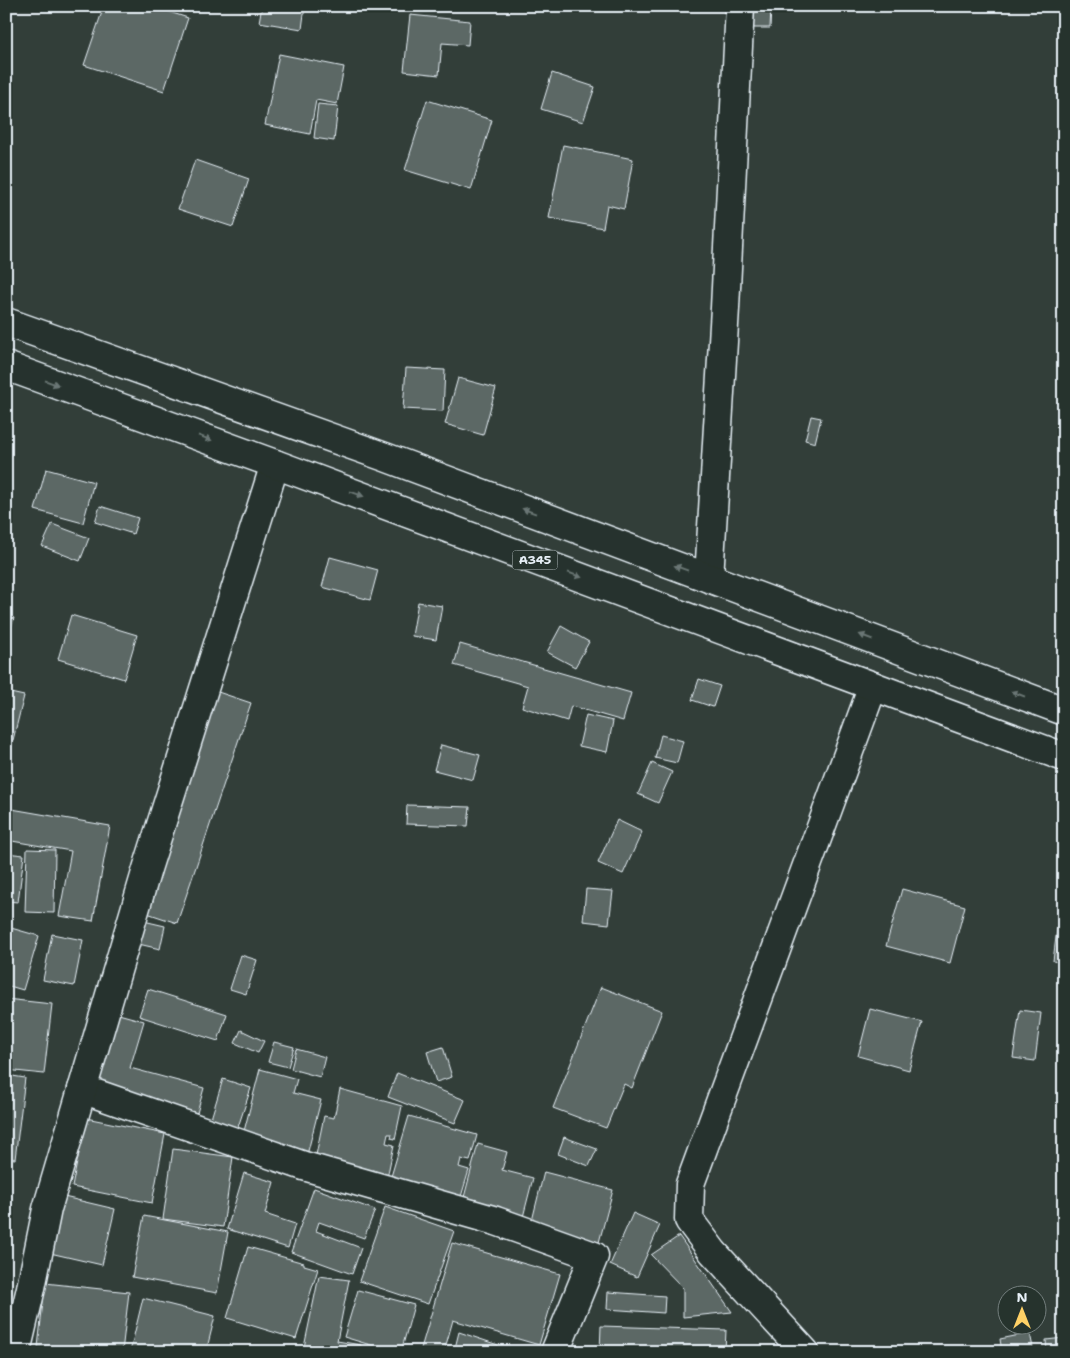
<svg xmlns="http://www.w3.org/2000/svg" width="1070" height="1358" font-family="'Shantell Sans',sans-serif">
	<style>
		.building { fill: #5c6865; stroke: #e8f1f8 }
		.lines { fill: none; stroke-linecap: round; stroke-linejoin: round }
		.minor-casing { stroke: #e8f1f8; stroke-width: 31 }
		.trunk-casing { stroke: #e8f1f8; stroke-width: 31 }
		.minor { stroke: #26332d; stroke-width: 28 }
		.trunk { stroke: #26332d; stroke-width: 28 }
		.oneway { fill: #6a7674 }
		.labels { text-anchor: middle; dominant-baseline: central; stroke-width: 4; stroke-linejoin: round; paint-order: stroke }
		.shield { fill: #26332d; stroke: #aeb8bb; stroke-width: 1 }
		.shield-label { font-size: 12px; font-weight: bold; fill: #e8f1f8 }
	</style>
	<rect width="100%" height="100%" fill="#323e39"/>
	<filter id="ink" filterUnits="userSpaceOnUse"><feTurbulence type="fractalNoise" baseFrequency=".02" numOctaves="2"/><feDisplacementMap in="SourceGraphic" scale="10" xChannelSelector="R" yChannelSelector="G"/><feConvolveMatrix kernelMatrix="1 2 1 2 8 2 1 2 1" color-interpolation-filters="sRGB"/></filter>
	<g filter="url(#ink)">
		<g class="building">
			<polygon points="104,6 151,6 188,18 164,91 84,65"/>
			<polygon points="262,6 305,6 302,29 259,22"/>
			<polygon points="752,6 771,6 770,28 751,28"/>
			<polygon points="410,15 470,21 468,45 442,43 439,75 404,71"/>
			<polygon points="279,54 344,67 337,104 316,100 310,134 265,125"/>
			<polygon points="552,73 595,87 583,122 541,109"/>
			<polygon points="427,100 492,120 471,190 405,170"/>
			<polygon points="318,104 338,106 334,141 314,138"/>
			<polygon points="563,145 633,159 624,209 607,205 603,228 549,218"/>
			<polygon points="195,160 249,179 233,227 178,209"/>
			<polygon points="406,368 445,370 443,411 403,409"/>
			<polygon points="458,378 496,388 483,435 445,424"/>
			<polygon points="811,416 821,418 815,443 805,440"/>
			<polygon points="46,469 94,482 83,523 35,510"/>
			<polygon points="100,506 138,518 133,534 95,522"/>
			<polygon points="52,524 89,538 80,561 42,546"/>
			<polygon points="330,557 378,570 370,600 322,587"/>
			<polygon points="418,602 442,606 436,640 412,636"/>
			<polygon points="71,615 137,635 124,679 58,659"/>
			<polygon points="6,616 14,618 6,645"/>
			<polygon points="561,626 589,642 575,667 547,652"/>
			<polygon points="460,644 631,693 623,721 571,706 567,721 522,707 528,686 454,665"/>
			<polygon points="699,679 720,686 713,707 692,700"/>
			<polygon points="215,691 251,703 177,923 141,911"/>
			<polygon points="6,692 24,696 13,740 6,738"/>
			<polygon points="586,715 613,721 607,752 579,746"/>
			<polygon points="661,735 683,741 677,763 655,758"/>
			<polygon points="441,745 480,755 473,780 434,770"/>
			<polygon points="652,763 672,772 658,803 638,794"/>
			<polygon points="407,805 470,807 468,826 406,824"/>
			<polygon points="6,808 110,826 93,921 59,916 71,851 6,840"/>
			<polygon points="617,820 642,832 623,874 598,863"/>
			<polygon points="27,849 55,850 54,913 25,912"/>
			<polygon points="6,853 24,855 18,902 6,901"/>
			<polygon points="586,889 613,891 609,924 583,921"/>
			<polygon points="902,889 965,906 950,963 886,946"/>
			<polygon points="1061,897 1064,898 1064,963 1053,961"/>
			<polygon points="135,919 165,926 160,949 130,942"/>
			<polygon points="11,928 39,936 23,990 6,985 6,943"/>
			<polygon points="52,934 83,940 74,986 43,980"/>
			<polygon points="241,955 257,960 246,994 230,989"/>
			<polygon points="601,987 662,1011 632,1088 624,1084 606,1128 553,1108"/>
			<polygon points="148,989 227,1014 218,1041 139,1016"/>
			<polygon points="6,999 52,1004 44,1074 6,1070"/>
			<polygon points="870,1009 922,1022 909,1070 858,1056"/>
			<polygon points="1020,1010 1041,1013 1035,1061 1013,1058"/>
			<polygon points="115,1013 144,1021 130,1068 204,1088 197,1113 95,1085"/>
			<polygon points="241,1030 264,1041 258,1053 235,1043"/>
			<polygon points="274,1042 294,1047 288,1067 268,1062"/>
			<polygon points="443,1047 452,1077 436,1082 427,1052"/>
			<polygon points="296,1049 325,1057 320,1077 291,1069"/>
			<polygon points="260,1069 297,1079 293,1093 321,1100 307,1155 242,1139"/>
			<polygon points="397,1073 465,1100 455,1123 388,1097"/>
			<polygon points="6,1075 25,1078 15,1159 6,1158"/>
			<polygon points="223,1079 251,1088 237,1130 210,1122"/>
			<polygon points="340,1089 402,1106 395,1139 391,1138 392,1134 388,1134 386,1143 394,1145 387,1178 314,1165 324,1116 334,1118"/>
			<polygon points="409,1116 477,1135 470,1161 461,1159 459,1167 469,1170 460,1200 390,1180"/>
			<polygon points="86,1118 165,1134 152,1203 72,1187"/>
			<polygon points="564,1137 597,1149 589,1166 558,1154"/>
			<polygon points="478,1144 507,1152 502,1170 533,1178 522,1221 462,1205"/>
			<polygon points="173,1149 233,1157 223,1227 163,1219"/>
			<polygon points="544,1172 613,1190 598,1246 530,1229"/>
			<polygon points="244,1173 274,1182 265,1214 295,1224 288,1248 227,1229"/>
			<polygon points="314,1188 375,1210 364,1238 319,1222 316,1231 361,1248 352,1274 291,1252"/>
			<polygon points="64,1197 115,1209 102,1265 50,1253"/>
			<polygon points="385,1207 454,1231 428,1304 359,1281"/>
			<polygon points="633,1213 660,1225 637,1277 610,1265"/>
			<polygon points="144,1216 228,1232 217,1293 132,1277"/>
			<polygon points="679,1236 732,1312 683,1317 683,1288 651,1255"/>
			<polygon points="452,1243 560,1274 539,1345 453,1320 444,1352 420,1352"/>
			<polygon points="248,1247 304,1263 304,1265 318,1269 296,1339 227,1318"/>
			<polygon points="319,1276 349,1280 337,1341 361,1345 360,1352 303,1352"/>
			<polygon points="45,1283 129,1292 122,1352 77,1352 38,1347"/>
			<polygon points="358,1290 414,1305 401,1352 375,1352 377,1347 344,1337"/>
			<polygon points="608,1292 665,1296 664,1313 607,1309"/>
			<polygon points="143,1298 215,1316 206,1352 130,1352"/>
			<polygon points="601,1326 726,1330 725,1352 600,1352"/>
			<polygon points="459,1332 498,1345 496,1352 454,1352"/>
			<polygon points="1030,1333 1033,1348 1025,1350 1026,1352 1002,1352 1000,1339"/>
			<polygon points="1064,1338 1064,1352 1047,1352 1046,1340"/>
		</g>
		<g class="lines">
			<g class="minor-casing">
				<g id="minor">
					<polyline points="709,578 725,308 740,6"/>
					<polyline points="82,1089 304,1166 496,1221 594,1256 555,1352"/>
					<polyline points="16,1352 31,1288 47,1209 147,869 275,464"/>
					<polyline points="805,1352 713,1252 689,1220 690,1184 873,686"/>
				</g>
			</g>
			<g class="trunk-casing">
				<g id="trunk">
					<polyline points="6,322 385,457 1064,711"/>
					<polyline points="6,366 275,464 1064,757"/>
				</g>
			</g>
			<use href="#minor" class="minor"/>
			<use href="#trunk" class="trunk"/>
		</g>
		<defs><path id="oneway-solid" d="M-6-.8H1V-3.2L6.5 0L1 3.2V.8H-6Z" transform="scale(1.25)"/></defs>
		<g class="oneway">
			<use href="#oneway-solid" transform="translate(52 383) rotate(20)"/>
			<use href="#oneway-solid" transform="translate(205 438) rotate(20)"/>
			<use href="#oneway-solid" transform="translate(357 494) rotate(20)"/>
			<use href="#oneway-solid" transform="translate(529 511) rotate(-160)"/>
			<use href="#oneway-solid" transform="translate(681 568) rotate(-160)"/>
			<use href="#oneway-solid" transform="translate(575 575) rotate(20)"/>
			<use href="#oneway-solid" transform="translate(866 637) rotate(-159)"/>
			<use href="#oneway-solid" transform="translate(1018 694) rotate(-159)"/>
		</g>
	</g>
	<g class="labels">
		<rect class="shield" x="512.5" y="550.5" width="45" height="19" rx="4"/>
		<g class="shield-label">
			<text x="535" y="560">A345</text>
		</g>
	</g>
	<rect width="1070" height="1358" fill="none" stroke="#26332d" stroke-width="25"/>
	<rect x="12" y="12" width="1045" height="1333" fill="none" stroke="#e8f1f8" stroke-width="2" filter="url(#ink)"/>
	<g transform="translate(1022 1310)"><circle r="24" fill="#26332d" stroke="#747f7e"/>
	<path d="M0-4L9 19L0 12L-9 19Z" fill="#ffd166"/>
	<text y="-8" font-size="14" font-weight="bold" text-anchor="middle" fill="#e8f1f8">N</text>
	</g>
</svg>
